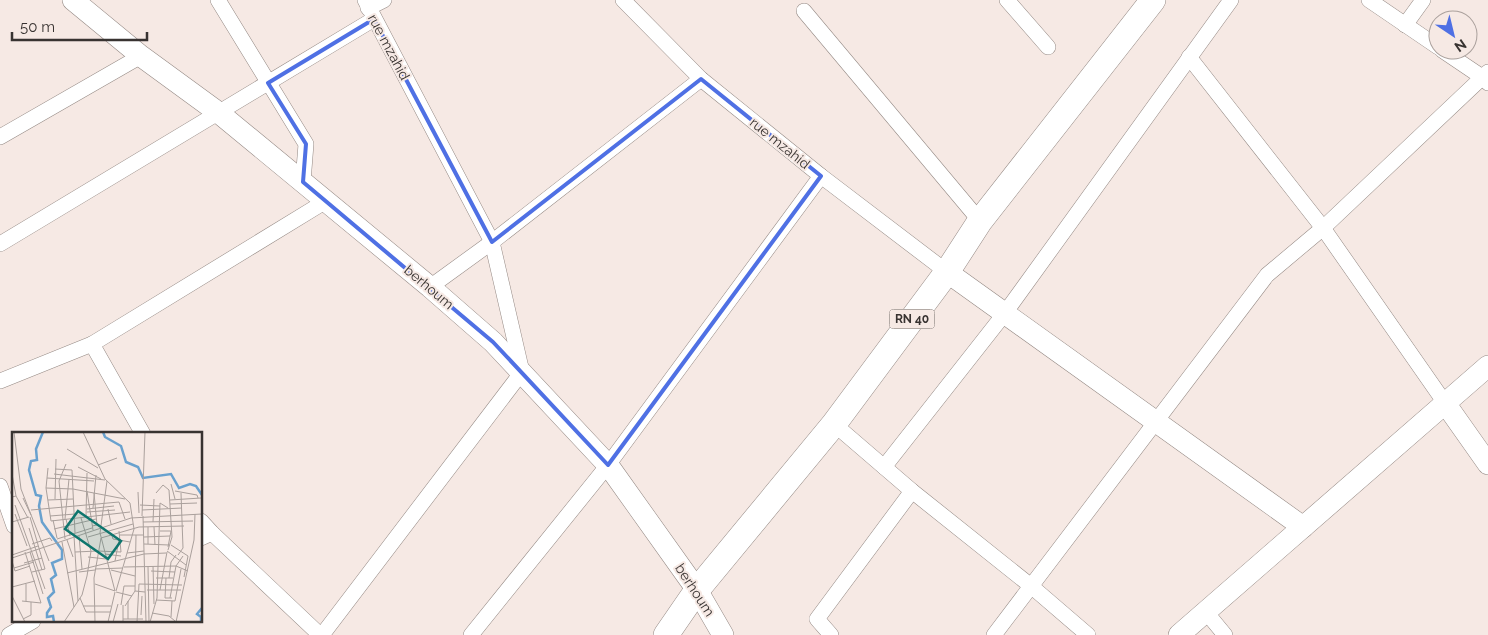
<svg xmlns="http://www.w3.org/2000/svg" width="1488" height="635" font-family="Raleway,sans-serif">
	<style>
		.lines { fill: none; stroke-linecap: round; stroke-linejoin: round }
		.street-casing { stroke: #948984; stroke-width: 16 }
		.secondary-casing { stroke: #948984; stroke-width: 22 }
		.primary-casing { stroke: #948984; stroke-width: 26 }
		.street { stroke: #fff; stroke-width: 15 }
		.secondary { stroke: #fff; stroke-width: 21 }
		.primary { stroke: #fff; stroke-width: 25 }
		.marked { fill: none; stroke: #4f70e4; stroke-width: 4; stroke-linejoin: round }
		.labels { text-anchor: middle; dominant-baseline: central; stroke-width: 4; stroke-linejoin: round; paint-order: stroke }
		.shield { fill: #f6e9e4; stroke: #716a67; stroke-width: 1 }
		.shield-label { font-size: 12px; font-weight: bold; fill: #383331 }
		.street-label { font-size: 14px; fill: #383331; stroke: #f6e9e4 }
		.inset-river { fill: none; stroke: #69a1ce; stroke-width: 2.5 }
		.inset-road { fill: none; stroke: #aaa09c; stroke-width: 1 }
		.view { fill: #0f766e; fill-opacity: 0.15; stroke: #0f766e; stroke-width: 2.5 }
		.inset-edge { fill: none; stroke: #383331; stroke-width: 2.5 }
	</style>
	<rect width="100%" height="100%" fill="#f6e9e4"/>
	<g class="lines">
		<g class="street-casing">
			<g id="street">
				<polyline points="218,0 306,144 303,182"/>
				<polyline points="623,0 701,79 821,176 947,272"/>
				<polyline points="1007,0 1048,47"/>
				<polyline points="1369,0 1438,47"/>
				<polyline points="368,8 384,0"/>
				<polyline points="804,11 980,221"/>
				<polyline points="1405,25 1423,0"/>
				<polyline points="1442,50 1482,77 1488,83"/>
				<polyline points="1189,57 1323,228 1445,403"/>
				<polyline points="0,137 141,56"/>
				<polyline points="0,244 374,19"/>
				<polyline points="430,287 492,242 701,79"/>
				<polyline points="92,344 143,434"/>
				<polyline points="0,381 92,344 326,201"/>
				<polyline points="834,424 912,491 1031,586 1088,635"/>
				<polyline points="884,467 1005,313 1231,0"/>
				<polyline points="0,486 14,526"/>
				<polyline points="201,521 212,533"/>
				<polyline points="201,538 212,533 320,635"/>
				<polyline points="1206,612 1225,635"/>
				<polyline points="9,635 33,621"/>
				<polyline points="322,635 522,372 492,242 365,0"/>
				<polyline points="471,635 608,465 821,176"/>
				<polyline points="831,635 817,619 912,491"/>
				<polyline points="994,635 1267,275 1323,228 1488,72"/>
			</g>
		</g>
		<g class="secondary-casing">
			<g id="secondary">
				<polyline points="73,0 141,56 219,113 430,287 493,342 608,465 697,590 723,635"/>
				<polyline points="947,272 1303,527"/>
				<polyline points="1445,403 1488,464"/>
				<polyline points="1179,635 1488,366"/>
			</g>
		</g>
		<g class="primary-casing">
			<polyline id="primary" points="666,635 697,590 834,424 947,272 980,221 1153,0"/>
		</g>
		<use href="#street" class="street"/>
		<use href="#secondary" class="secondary"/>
		<use href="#primary" class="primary"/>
	</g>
	<path class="marked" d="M374,19L492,242L701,79L821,176L608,465L493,342L303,182L306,144L268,83Z"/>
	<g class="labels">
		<rect class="shield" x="889.5" y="309.5" width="45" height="19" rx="4"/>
		<g class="shield-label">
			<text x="912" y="319">RN 40</text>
		</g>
		<g class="street-label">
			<text transform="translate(389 47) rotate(62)">rue mzahid</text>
			<text transform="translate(780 143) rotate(39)">rue mzahid</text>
			<text transform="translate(429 287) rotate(40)">berhoum</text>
			<text transform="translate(695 590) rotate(57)">berhoum</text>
		</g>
	</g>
	<g transform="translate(12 432)">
		<rect width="190" height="190" fill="#f6e9e4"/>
		<path class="inset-river" d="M31,0L24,17L25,28L19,29L17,38L24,63L29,64L27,74L30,90L50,118V127L40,131L44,143L39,147L42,160L36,166L39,175L35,181V185L41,184L42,190M91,0L93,5L109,14L114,30L126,35L131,46L159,42L167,56L178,52L184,54L190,63M189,190V185L185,182L190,176"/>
		<path class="inset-road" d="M2,0L9,57L37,129M71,0L93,47L118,71L122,97L104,159M55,17L86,36M86,33L105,26M66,35L89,47M36,36L34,56L39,89L118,80M43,37L60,38L63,101M0,42L4,64M42,42L93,48M35,46L82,49M95,49L88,101L103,159M159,52L163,67M34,56L61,57L113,67M75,59L81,98M163,59L185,63L186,66M126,60L127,81M144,61L151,53L157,58L160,105L156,118M0,65L4,64L16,86M11,66L19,83M43,67L44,27M36,68L61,67M158,68L189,66M107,70L113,87M158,72L185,71M3,73L33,157M128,73L148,74M81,76L84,43M75,77L102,74M96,77L99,92M19,78L107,70M130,78L170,76M75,80L103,78M3,82L15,114M38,84L63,82M130,84L133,0M131,84L134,190M18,85L33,137L20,140M74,85L75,41M53,87L57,47M54,87L58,104M41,88L45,106M0,90L17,85M131,90L181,89M141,90L142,67M80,94L85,93L82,61M136,95V112M142,95L143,113M17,96L30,138M42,97L84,87M107,99L109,120M148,99H159L156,115M99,101L101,107L118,110M108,103H131M124,103L123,159L133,160M62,104L66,169M67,104L70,137M76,105L121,92M132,105L158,104M45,107L80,96M53,107L47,49L54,32M55,108L61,125M50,110L62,175M20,112L38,106L40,109M132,112L157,113M159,113L176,124L172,145M86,119L109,120M155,119L174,133M18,120L31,162M63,120L86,119M115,121L132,119M93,122L109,124M0,123L26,114M166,123L171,116L169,61M76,125L94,127M0,126L119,86L190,82M0,129L3,139L18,134M103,129L107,108M12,131L30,126M136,134L137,190M141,134L142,172M112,135L164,134L176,139M2,136L22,130M83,137L111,136M99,138L123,144M139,139L163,140M67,140L83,138M55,141L132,122L154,121M144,146H161M154,146L153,166H160M157,146L159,130L164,123M14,152V169M83,152L103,159M0,155L23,149M135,158H169M148,158L155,120M104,160L120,164M0,164L13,190M68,166L74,180H98M158,166L164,134L171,124M144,168L163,169M10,169L29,171L13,120M116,169V187M163,169L169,137M109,173L112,154H123M111,173V190M71,174H99M113,174L123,159M140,181L157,184L163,189M129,183L130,164M159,185L160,169M11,187L19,183V170M111,187H131M52,190L70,163L75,144L79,119L69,86M83,190L82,146L89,106L127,95L172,94M96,190L103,160M101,190L106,172M125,190L127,152L170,153M138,190L145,166L148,71L156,76M164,190L182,108L183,82"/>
		<path class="view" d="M66,79L109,109L96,127L53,97Z"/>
		<rect width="190" height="190" class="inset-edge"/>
	</g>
	<g transform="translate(1453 35) rotate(145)"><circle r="24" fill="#f6e9e4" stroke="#aaa09c"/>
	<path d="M0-4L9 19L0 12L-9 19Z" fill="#4f70e4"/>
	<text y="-8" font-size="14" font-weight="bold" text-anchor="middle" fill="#383331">N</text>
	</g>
	<path d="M12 32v8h135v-8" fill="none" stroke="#383331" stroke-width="2.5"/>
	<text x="20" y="32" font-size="15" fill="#383331" stroke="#f6e9e4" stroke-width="4" paint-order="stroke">50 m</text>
</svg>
